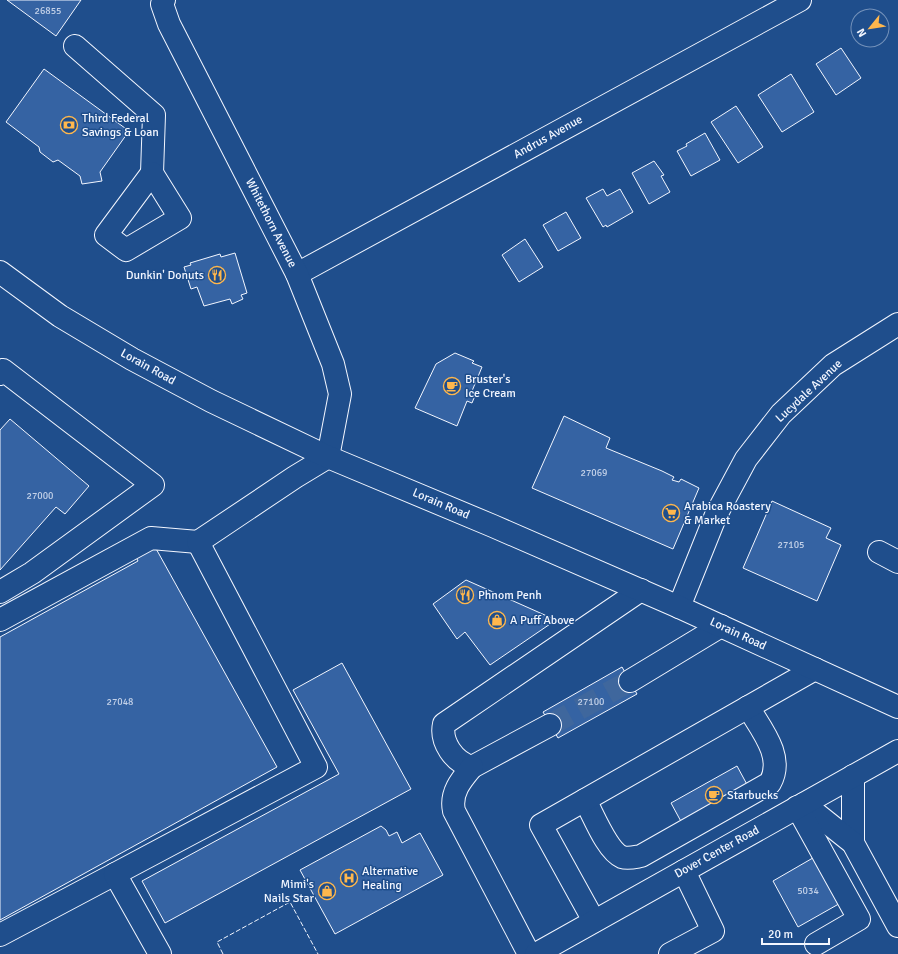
<svg xmlns="http://www.w3.org/2000/svg" width="898" height="954" font-family="Signika,sans-serif">
	<style>
		.building { fill: #3563a3; stroke: #f2f6ff }
		.lines { fill: none; stroke-linecap: round; stroke-linejoin: round }
		.minor-tunnel { stroke: #3f679d; stroke-width: 22; stroke-dasharray: 22 11; stroke-linecap: butt }
		.minor-casing { stroke: #f2f6ff; stroke-width: 24 }
		.major-casing { stroke: #f2f6ff; stroke-width: 24 }
		.minor { stroke: #1f4e8c; stroke-width: 22 }
		.major { stroke: #1f4e8c; stroke-width: 22 }
		.fence { stroke: #f2f6ff; stroke-width: 1; stroke-dasharray: 5 2; stroke-linecap: butt }
		.labels { text-anchor: middle; dominant-baseline: central; stroke-width: 3; stroke-linejoin: round; paint-order: stroke }
		.number-label { font-size: 10px; fill: #c3d1e8 }
		.poi-label { font-size: 12px; fill: #f2f6ff; stroke: #1f4e8c; text-anchor: start }
		.street-label { font-size: 12px; fill: #f2f6ff; stroke: #1f4e8c }
	</style>
	<rect width="100%" height="100%" fill="#1f4e8c"/>
	<g class="building">
		<polygon points="7,0 81,0 56,36"/>
		<polygon points="841,48 861,78 836,95 816,64"/>
		<polygon points="44,69 129,131 100,172 102,181 82,184 80,176 58,160 53,162 40,152 39,147 6,122"/>
		<polygon points="791,74 814,112 782,132 758,95"/>
		<polygon points="736,106 763,147 738,163 711,122"/>
		<polygon points="705,133 720,160 691,176 677,151 687,146 686,144"/>
		<polygon points="654,161 664,175 661,176 670,192 649,204 632,173"/>
		<polygon points="603,189 607,196 620,189 633,212 607,227 606,225 603,227 586,198"/>
		<polygon points="566,212 581,238 558,251 543,225"/>
		<polygon points="525,239 543,267 519,282 502,255"/>
		<polygon points="235,253 247,293 241,295 243,299 232,304 230,299 204,306 197,287 191,289 184,267 191,265 190,263 220,254 221,257"/>
		<polygon points="455,353 474,361 472,363 482,367 472,391 476,393 472,403 467,401 457,426 415,408 436,364"/>
		<polygon points="564,416 610,438 606,448 662,471 674,477 672,480 679,482 681,479 699,488 673,549 532,488"/>
		<polygon points="10,419 89,486 65,514 56,507 0,570 0,430"/>
		<polygon points="772,501 831,528 826,538 841,545 817,601 743,568"/>
		<polygon points="154,545 277,767 0,920 0,637 138,561 135,555"/>
		<polygon points="466,580 556,620 490,665 465,632 457,639 433,604"/>
		<polygon points="342,663 411,789 165,923 142,881 339,774 293,690"/>
		<polygon points="622,667 637,694 558,738 543,712"/>
		<polygon points="737,766 750,790 684,827 671,803"/>
		<polygon points="381,826 386,830 389,836 397,832 402,843 420,833 443,875 335,934 300,870"/>
		<polygon points="818,855 844,901 798,927 773,881"/>
	</g>
	<g class="lines">
		<polyline class="minor-tunnel" points="550,725 630,681"/>
		<g class="minor-casing">
			<g id="minor">
				<polyline points="75,46 154,115 152,173"/>
				<polygon points="152,173 180,218 126,250 106,235"/>
				<polyline points="297,274 800,0"/>
				<polyline points="0,374 3,370 153,485 32,573 0,592"/>
				<polyline points="879,552 898,562"/>
				<polyline points="679,607 716,515 746,459 781,414 833,365 898,324"/>
				<polyline points="0,620 151,538 198,542"/>
				<polyline points="630,681 721,626"/>
				<path d="M550,725L472,767C454,762 440,742 444,724L641,590"/>
				<path d="M472,767C461,780 450,793 454,811L529,954"/>
				<polyline points="853,776 853,843"/>
				<path d="M585,800C593,814 607,851 622,857C628,859 635,857 641,856L770,783C785,757 761,729 748,707"/>
				<polyline points="804,804 853,843 898,926"/>
				<polyline points="797,807 859,919 816,944"/>
				<polyline points="594,921 541,825 815,669"/>
				<polyline points="0,935 115,874"/>
				<polyline points="160,954 115,874 316,767 198,542 295,477 328,457 340,394 333,364 297,274 169,24 162,4 164,0"/>
				<polyline points="536,954 898,751"/>
				<polyline points="670,954 713,931 684,871"/>
			</g>
		</g>
		<g class="major-casing">
			<polyline id="major" points="0,272 60,316 132,359 211,401 328,457 493,526 679,607 898,707"/>
		</g>
		<use href="#minor" class="minor"/>
		<use href="#major" class="major"/>
		<polyline class="fence" points="223,954 217,942 290,902 318,954"/>
	</g>
	<defs>
		<g id="bank-ring" transform="scale(0.9)"><circle r="9.5" fill="#1f4e8c" stroke="#ffb74d" stroke-width="1.5"/><path d="M-6-4H6V4H-6ZM0-2.3a2.3 2.3 0 1 0 0 4.6a2.3 2.3 0 1 0 0-4.6Z" fill="#ffb74d"/></g>
		<g id="restaurant-ring" transform="scale(0.9)"><circle r="9.5" fill="#1f4e8c" stroke="#ffb74d" stroke-width="1.5"/><path d="M-5-6h1v4h1v-4h1v4h1v-4h1v5L-1.5 .5V6h-2V.5L-5-1ZM5-6V6H3V1.5H1.5Q1.5-4 5-6Z" fill="#ffb74d"/></g>
		<g id="cafe-ring" transform="scale(0.9)"><circle r="9.5" fill="#1f4e8c" stroke="#ffb74d" stroke-width="1.5"/><path d="M-5.5-4.5H6V0H3Q3 3.5 0 3.5H-2.5Q-5.5 3.5-5.5 0ZM3-3.2v2h1.7v-2ZM-6 4.5H4V6H-6Z" fill="#ffb74d"/></g>
		<g id="supermarket-ring" transform="scale(0.9)"><circle r="9.5" fill="#1f4e8c" stroke="#ffb74d" stroke-width="1.5"/><path d="M-6-5.5h2.5l.6 2H6L4.5 2H-2.5L-4.4-4H-6ZM-1.5 3.2a1.3 1.3 0 1 0 .1 0ZM3 3.2a1.3 1.3 0 1 0 .1 0Z" fill="#ffb74d"/></g>
		<g id="shop-ring" transform="scale(0.9)"><circle r="9.5" fill="#1f4e8c" stroke="#ffb74d" stroke-width="1.5"/><path d="M-5-2.5h2.3a2.7 3.5 0 0 1 5.4 0H5L5.5 6h-11ZM-1.5-2.5h3a1.5 2.3 0 0 0-3 0Z" fill="#ffb74d"/></g>
		<g id="hospital-ring" transform="scale(0.9)"><circle r="9.5" fill="#1f4e8c" stroke="#ffb74d" stroke-width="1.5"/><path d="M-5-5h3v3.5h4V-5h3V5h-3V1.5h-4V5h-3Z" fill="#ffb74d"/></g>
	</defs>
	<g fill-rule="evenodd">
		<use href="#bank-ring" x="69" y="125"/>
		<use href="#restaurant-ring" x="217" y="275"/>
		<use href="#cafe-ring" x="452" y="386"/>
		<use href="#supermarket-ring" x="671" y="513"/>
		<use href="#restaurant-ring" x="465" y="595"/>
		<use href="#shop-ring" x="497" y="620"/>
		<use href="#cafe-ring" x="714" y="795"/>
		<use href="#hospital-ring" x="349" y="878"/>
		<use href="#shop-ring" x="327" y="891"/>
	</g>
	<g class="labels">
		<g class="number-label">
			<text x="48" y="11">26855</text>
			<text x="594" y="473">27069</text>
			<text x="40" y="496">27000</text>
			<text x="791" y="545">27105</text>
			<text x="120" y="702">27048</text>
			<text x="591" y="702">27100</text>
			<text x="808" y="891">5034</text>
		</g>
		<g class="poi-label">
			<text x="82" y="118">Third Federal<tspan x="82" dy="14">Savings &amp; Loan</tspan></text>
			<text x="204" y="275" text-anchor="end">Dunkin' Donuts</text>
			<text x="465" y="379">Bruster's<tspan x="465" dy="14">Ice Cream</tspan></text>
			<text x="684" y="506">Arabica Roastery<tspan x="684" dy="14">&amp; Market</tspan></text>
			<text x="478" y="595">Phnom Penh</text>
			<text x="510" y="620">A Puff Above</text>
			<text x="727" y="795">Starbucks</text>
			<text x="362" y="871">Alternative<tspan x="362" dy="14">Healing</tspan></text>
			<text x="314" y="884" text-anchor="end">Mimi's<tspan x="314" dy="14">Nails Star</tspan></text>
		</g>
		<g class="street-label">
			<text transform="translate(548 137) rotate(-29)">Andrus Avenue</text>
			<text transform="translate(271 223) rotate(63)">Whitethorn Avenue</text>
			<text transform="translate(148 367) rotate(29)">Lorain Road</text>
			<text transform="translate(809 391) rotate(-43)">Lucydale Avenue</text>
			<text transform="translate(441 504) rotate(23)">Lorain Road</text>
			<text transform="translate(738 634) rotate(25)">Lorain Road</text>
			<text transform="translate(717 852) rotate(-29)">Dover Center Road</text>
		</g>
	</g>
	<g transform="translate(870 28) rotate(240)"><circle r="19" fill="#1f4e8c" stroke="#7391ba"/>
	<path d="M0-3L7 15L0 10L-7 15Z" fill="#ffb74d"/>
	<text y="-6" font-size="11" font-weight="bold" text-anchor="middle" fill="#f2f6ff">N</text>
	</g>
	<path d="M762 938v6h67v-6" fill="none" stroke="#f2f6ff" stroke-width="2"/>
	<text x="768" y="938" font-size="12" fill="#f2f6ff" stroke="#1f4e8c" stroke-width="3" paint-order="stroke">20 m</text>
</svg>
